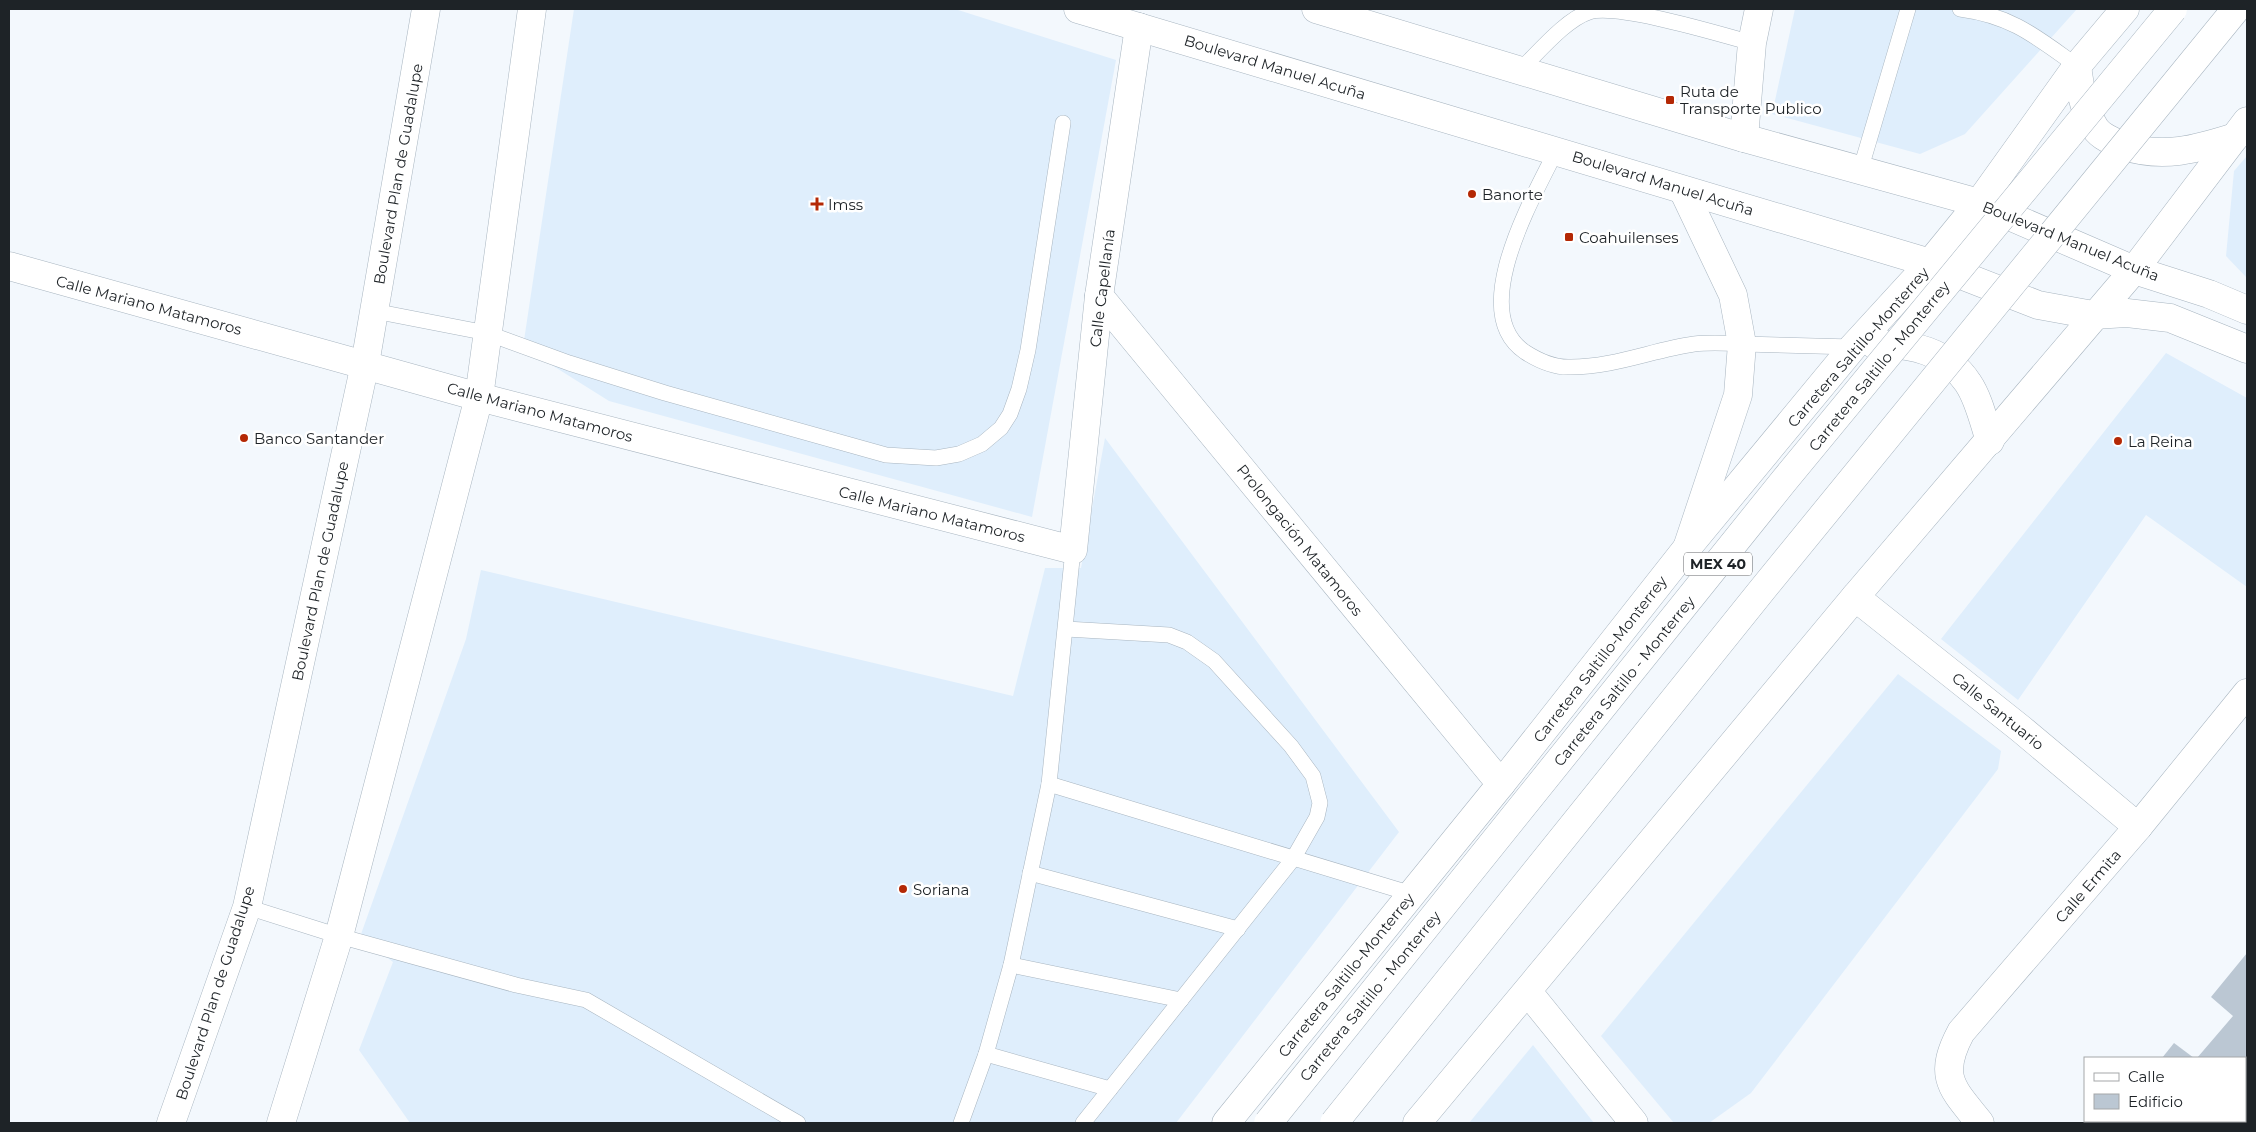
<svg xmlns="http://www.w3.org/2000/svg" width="2256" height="1132" font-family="Montserrat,sans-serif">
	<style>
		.built { fill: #dfeefc }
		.building { fill: #bbc7d3 }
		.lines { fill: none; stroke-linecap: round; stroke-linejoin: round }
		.lane-casing { stroke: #a8b5c0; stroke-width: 16 }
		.street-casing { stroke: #a8b5c0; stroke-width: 29 }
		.secondary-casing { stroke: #a8b5c0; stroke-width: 29 }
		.primary-casing { stroke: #a8b5c0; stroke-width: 29 }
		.lane { stroke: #fff; stroke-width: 15 }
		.street { stroke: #fff; stroke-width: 28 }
		.secondary { stroke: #fff; stroke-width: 28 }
		.primary { stroke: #fff; stroke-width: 28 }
		.highway-bridge-casing { stroke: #a8b5c0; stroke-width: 29; stroke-linecap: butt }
		.highway-bridge { stroke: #fff; stroke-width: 28 }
		.poi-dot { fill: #b42805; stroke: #fff; stroke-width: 2 }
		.labels { text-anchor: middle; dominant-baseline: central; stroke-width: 5; stroke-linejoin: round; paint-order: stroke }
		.shield { fill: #fff; stroke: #626568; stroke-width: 1 }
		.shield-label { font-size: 14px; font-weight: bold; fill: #1e2327 }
		.street-label { font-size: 15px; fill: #1e2327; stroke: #fff }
		.poi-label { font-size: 15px; fill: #1e2327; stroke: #fff; text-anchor: start }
	</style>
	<rect width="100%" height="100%" fill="#f3f8fd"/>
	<g class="built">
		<polygon points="574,9 955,9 1116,60 1032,517 609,401 523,347"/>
		<polygon points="1795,9 2077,9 1965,134 1920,154 1772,114"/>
		<polygon points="2247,156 2247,278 2226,256 2234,171"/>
		<polygon points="2166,353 2247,398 2247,587 2146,515 2018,700 1941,639"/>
		<polygon points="1105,438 1399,832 1176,1123 410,1123 359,1050 393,962 360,937 466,639 481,570 1013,696 1045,568 1081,568"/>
		<polygon points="1898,674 2001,751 1998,769 1751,1093 1709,1123 1674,1123 1601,1036"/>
		<polygon points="1533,1045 1594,1123 1469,1123"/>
	</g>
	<g class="building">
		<polygon points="2247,953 2247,1101 2245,1099 2245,1058 2197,1058 2233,1016 2211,997"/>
		<polygon points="2174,1043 2194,1058 2162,1058"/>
		<polygon points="2171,1121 2225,1121 2221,1123 2171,1123"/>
	</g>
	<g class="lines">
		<g class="lane-casing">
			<g id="lane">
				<path d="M1960,9C2012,16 2035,36 2077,66"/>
				<path d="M1519,71C1537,54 1566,19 1589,12C1617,3 1719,34 1752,43"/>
				<path d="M1556,151C1533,198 1466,312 1525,352C1539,361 1554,368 1571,367C1613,367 1653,350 1694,344C1711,342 1727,343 1743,344C1780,345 1817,346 1853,347"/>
				<polyline points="1860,171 1908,9"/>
				<polyline points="374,311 487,333 569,363 665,393 886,455 936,458 959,454 982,444 1001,428 1010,414 1019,389 1028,350 1063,123"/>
				<polyline points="1066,629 1169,635 1187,642 1214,661 1291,746 1313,776 1320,803 1317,817 1293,859 1083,1123"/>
				<polyline points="1049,784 1412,894"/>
				<polyline points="1030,873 1238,929"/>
				<polyline points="247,907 339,936 516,985 586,1000 798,1123"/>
				<polyline points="1011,965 1181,1000"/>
				<polyline points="986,1054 1110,1089"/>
				<polyline points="961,1123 986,1054 1011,965 1049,784 1073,550"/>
			</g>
		</g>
		<g class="street-casing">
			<g id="street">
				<path d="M2077,66C2080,88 2083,109 2095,128C2101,137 2114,142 2124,146C2163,159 2197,149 2235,137"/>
				<polyline points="1744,138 1752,43 1759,9"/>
				<polyline points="9,266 479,397 1073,550 1099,296 1139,27"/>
				<polyline points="1099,296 1501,784"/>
				<path d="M1875,345C1910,342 1948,352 1968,383C1979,399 1984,423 1990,441"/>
				<polyline points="1855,597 2021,729 2138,827"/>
				<polyline points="1528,992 1634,1123"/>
				<polyline points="1226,1123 1501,784 1687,548 1853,347 1930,263 1979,203 2077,66 2125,9"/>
				<polyline points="1417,1123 1855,597 2134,270 2247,121"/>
				<path d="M1980,1123C1952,1088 1937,1077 1961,1032L2138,827L2247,693"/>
			</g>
		</g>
		<g class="secondary-casing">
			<g id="secondary">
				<polyline points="171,1123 247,907 365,364 426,9"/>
				<polyline points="281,1123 339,936 479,397 532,9"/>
			</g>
		</g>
		<g class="primary-casing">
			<g id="primary">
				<polyline points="1078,9 1930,263 2038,305 2093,315 2127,313 2170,318 2247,349"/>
				<polyline points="1316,9 1744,138 1979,203 2134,270 2209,294 2247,310"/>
				<polyline points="1683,190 1733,295 1742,344 1738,395 1687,548"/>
			</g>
		</g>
		<use href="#lane" class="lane"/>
		<use href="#street" class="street"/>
		<use href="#secondary" class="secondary"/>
		<use href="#primary" class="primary"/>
		<g class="highway-bridge-casing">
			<g id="highway-bridge">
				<polyline points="1268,1123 1783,482 2173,9"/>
				<polyline points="1334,1123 1762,590 2236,9"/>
			</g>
		</g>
		<use href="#highway-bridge" class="highway-bridge"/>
	</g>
	<g class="poi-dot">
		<rect x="1665" y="95" width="10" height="10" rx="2.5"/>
		<circle cx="1472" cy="194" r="5"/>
		<path d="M814.5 196.5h5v5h5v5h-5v5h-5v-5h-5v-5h5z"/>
		<rect x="1564" y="232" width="10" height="10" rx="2.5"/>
		<circle cx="244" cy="438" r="5"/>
		<circle cx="2118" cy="441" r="5"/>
		<circle cx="903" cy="889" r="5"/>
	</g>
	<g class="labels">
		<rect class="shield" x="1684" y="552.5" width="68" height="23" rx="4"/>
		<g class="shield-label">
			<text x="1718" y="564">MEX 40</text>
		</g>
		<g class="street-label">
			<text transform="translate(1275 67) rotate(17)">Boulevard Manuel Acuña</text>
			<text transform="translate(398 174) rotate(-80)">Boulevard Plan de Guadalupe</text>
			<text transform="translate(1663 183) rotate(17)">Boulevard Manuel Acuña</text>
			<text transform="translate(2071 241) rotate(22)">Boulevard Manuel Acuña</text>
			<text transform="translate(1102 288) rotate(-83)">Calle Capellanía</text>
			<text transform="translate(149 305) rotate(15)">Calle Mariano Matamoros</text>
			<text transform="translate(1858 347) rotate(-49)">Carretera Saltillo-Monterrey</text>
			<text transform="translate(1879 366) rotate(-51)">Carretera Saltillo - Monterrey</text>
			<text transform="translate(540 412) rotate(15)">Calle Mariano Matamoros</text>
			<text transform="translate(932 514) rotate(14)">Calle Mariano Matamoros</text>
			<text transform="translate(1300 540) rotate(51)">Prolongación Matamoros</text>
			<text transform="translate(320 571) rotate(-78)">Boulevard Plan de Guadalupe</text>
			<text transform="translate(1600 659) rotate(-52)">Carretera Saltillo-Monterrey</text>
			<text transform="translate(1624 681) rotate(-51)">Carretera Saltillo - Monterrey</text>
			<text transform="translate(1998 711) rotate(39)">Calle Santuario</text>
			<text transform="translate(2088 886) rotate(-49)">Calle Ermita</text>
			<text transform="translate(1346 975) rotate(-51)">Carretera Saltillo-Monterrey</text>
			<text transform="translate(215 993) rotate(-72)">Boulevard Plan de Guadalupe</text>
			<text transform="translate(1370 996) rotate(-51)">Carretera Saltillo - Monterrey</text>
		</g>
		<g class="poi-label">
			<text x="1680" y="91">Ruta de<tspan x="1680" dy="17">Transporte Publico</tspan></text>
			<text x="1482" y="194">Banorte</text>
			<text x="828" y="204">Imss</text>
			<text x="1579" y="237">Coahuilenses</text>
			<text x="254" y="438">Banco Santander</text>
			<text x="2128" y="441">La Reina</text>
			<text x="913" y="889">Soriana</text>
		</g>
	</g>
	<rect width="2256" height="1132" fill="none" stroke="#1e2327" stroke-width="20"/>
	<rect x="2084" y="1057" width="162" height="65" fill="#ffffff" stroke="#a5a7a9"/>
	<rect x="2094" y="1073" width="25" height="8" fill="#ffffff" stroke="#a5a7a9"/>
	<text x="2128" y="1082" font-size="15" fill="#1e2327">Calle</text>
	<rect x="2094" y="1094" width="25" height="15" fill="#bbc7d3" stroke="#a5a7a9"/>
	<text x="2128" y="1107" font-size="15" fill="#1e2327">Edificio</text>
</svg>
